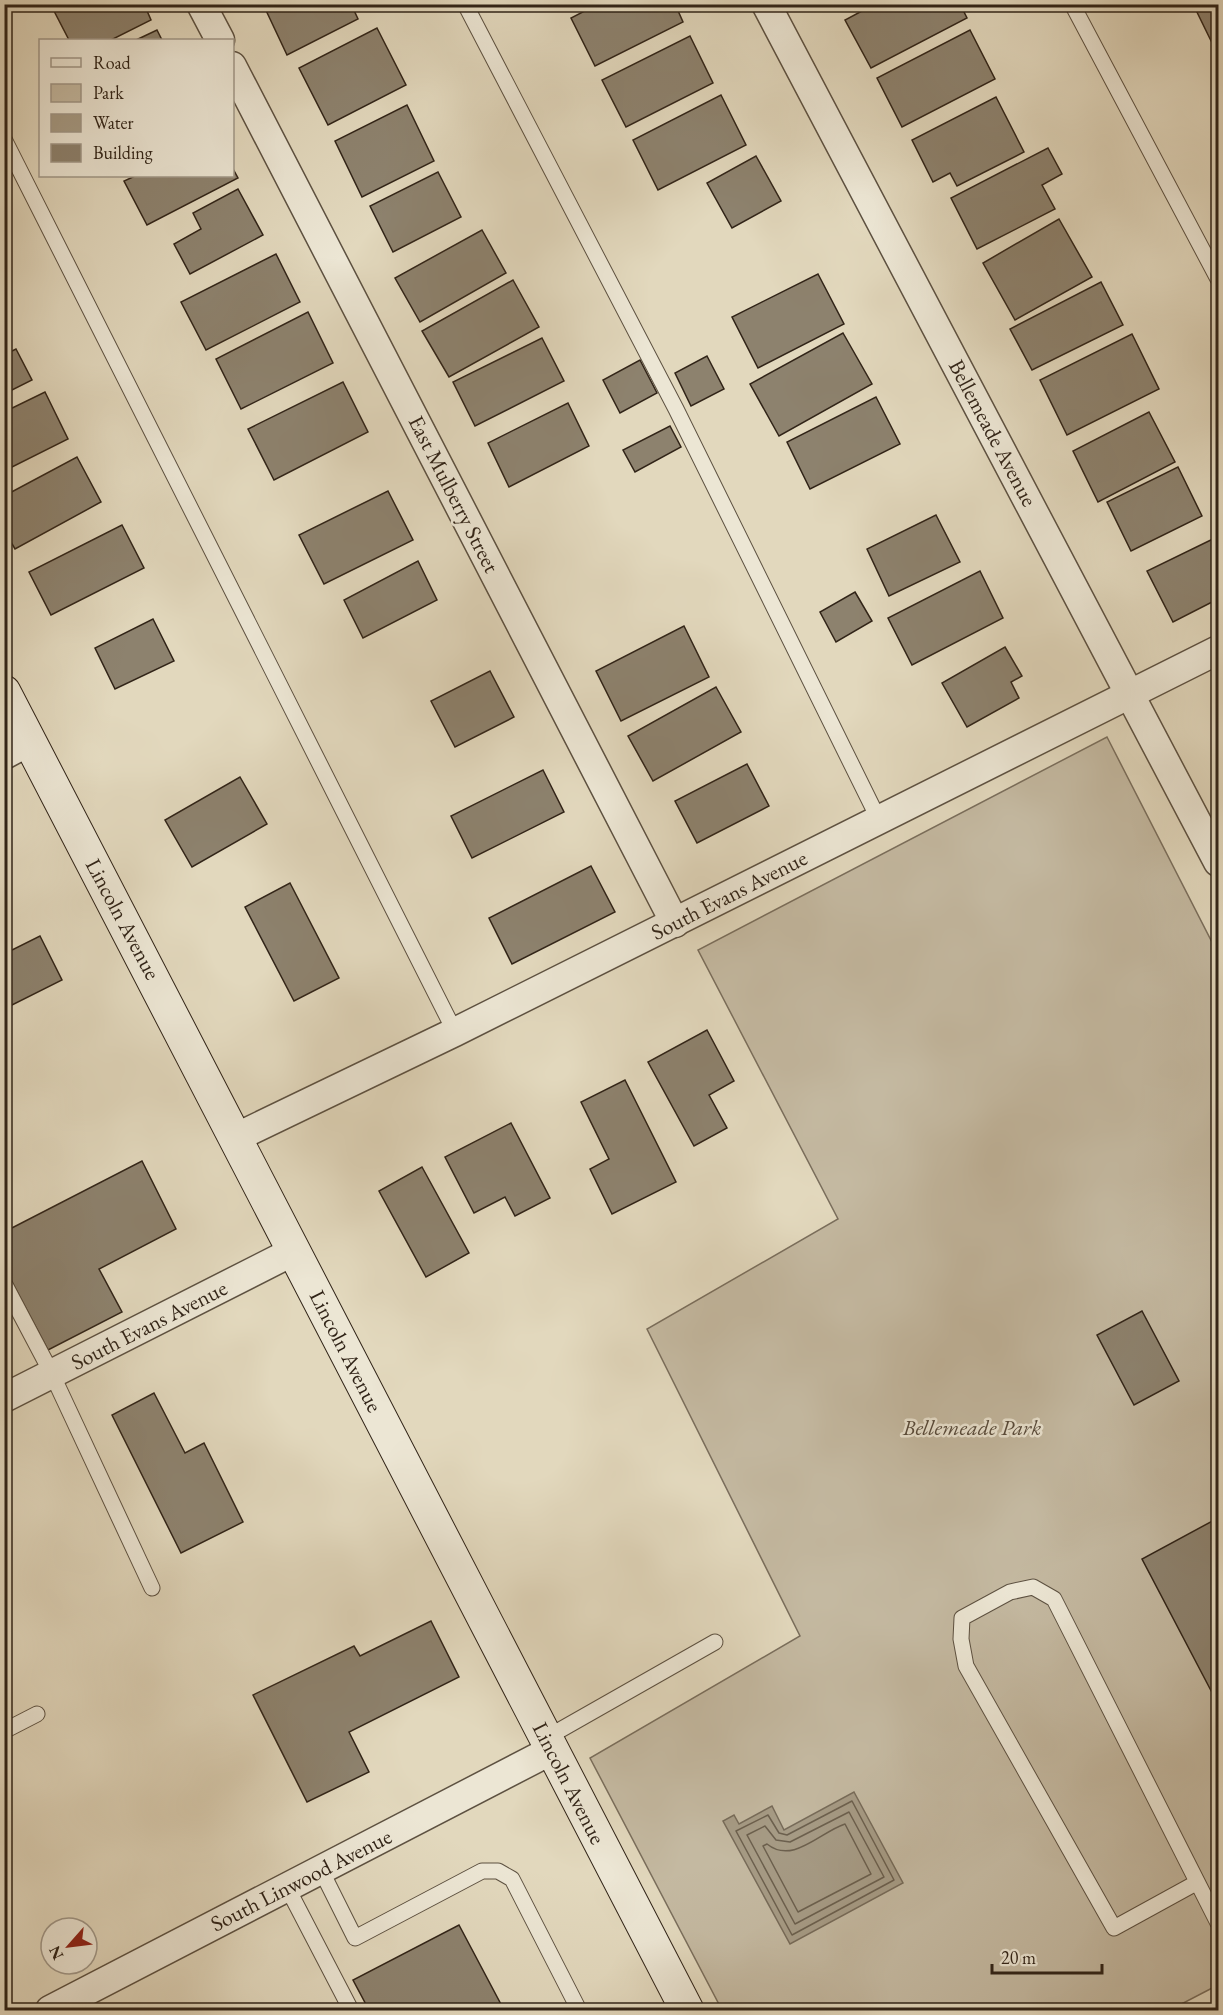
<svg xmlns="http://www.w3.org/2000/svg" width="1223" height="2015" font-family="'EB Garamond',serif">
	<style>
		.green { fill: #c4b9a1; stroke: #7a6e5c; stroke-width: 1.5 }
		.water { fill: #a69b85; stroke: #776b59; stroke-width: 1.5 }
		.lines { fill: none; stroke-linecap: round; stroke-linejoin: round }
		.shore { stroke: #6c604e; stroke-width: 1.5 }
		.building { fill: #8d826e; stroke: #312418; stroke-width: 1.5 }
		.lane-casing { stroke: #5d5141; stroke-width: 17 }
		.street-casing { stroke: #5d5141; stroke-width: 31 }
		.secondary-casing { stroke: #312418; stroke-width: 35 }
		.lane { stroke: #ece6d4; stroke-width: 15 }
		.street { stroke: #ece6d4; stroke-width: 28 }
		.secondary { stroke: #ece6d4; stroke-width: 33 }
		.labels { text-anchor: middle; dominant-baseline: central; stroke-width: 5; stroke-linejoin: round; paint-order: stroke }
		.street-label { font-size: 22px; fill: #312418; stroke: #ece6d4 }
		.park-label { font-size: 22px; font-style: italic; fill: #56493a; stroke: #ece6d4 }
	</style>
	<rect width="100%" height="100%" fill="#e2d8bd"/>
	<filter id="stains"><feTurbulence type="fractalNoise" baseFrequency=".00333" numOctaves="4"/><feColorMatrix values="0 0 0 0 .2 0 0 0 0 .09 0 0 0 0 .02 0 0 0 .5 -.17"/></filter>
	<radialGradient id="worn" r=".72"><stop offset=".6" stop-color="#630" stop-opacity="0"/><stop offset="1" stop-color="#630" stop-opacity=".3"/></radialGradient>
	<polygon class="green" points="1107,737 1218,954 1218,1985 1170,2010 722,2010 590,1758 800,1636 647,1329 838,1219 698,950"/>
	<polygon class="water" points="854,1792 903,1883 790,1944 723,1821 734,1815 739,1824 772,1806 784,1830"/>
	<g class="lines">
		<g class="shore">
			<polygon points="852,1801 894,1880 792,1935 736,1831 768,1815 779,1833 787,1835"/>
			<polygon points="849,1812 884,1877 795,1924 747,1835 765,1826 776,1840 790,1842"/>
			<path d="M845,1824L871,1874L798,1912L763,1846L767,1844C793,1865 820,1832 845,1824Z"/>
		</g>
	</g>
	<g class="building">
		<polygon points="62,4 144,4 151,20 111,40 69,40 53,9"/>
		<polygon points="263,4 351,4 358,19 287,55"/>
		<polygon points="598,4 675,4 683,22 595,66 571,18"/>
		<polygon points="875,4 960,4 967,18 871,68 845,20"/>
		<polygon points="1193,4 1218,4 1218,47 1215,49"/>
		<polygon points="377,28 406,85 328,125 299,68"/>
		<polygon points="157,30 162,40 136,40"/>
		<polygon points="970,30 995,79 902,127 877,78"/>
		<polygon points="690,36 713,83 626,127 602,80"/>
		<polygon points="721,95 746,145 658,190 633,140"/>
		<polygon points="996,97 1024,152 957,186 950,173 933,182 912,140"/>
		<polygon points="407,105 434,161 362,197 335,141"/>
		<polygon points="1048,148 1062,174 1042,185 1055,209 977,249 951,198"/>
		<polygon points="756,156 781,201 732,228 707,183"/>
		<polygon points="232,167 238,178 147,225 124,181 135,176 232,176"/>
		<polygon points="438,172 461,217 393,252 370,206"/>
		<polygon points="238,189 263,235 190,274 174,244 201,229 193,213"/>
		<polygon points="1059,219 1092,277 1015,320 983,263"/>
		<polygon points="482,230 506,273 420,322 395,278"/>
		<polygon points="276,254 300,302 206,350 181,302"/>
		<polygon points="818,274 844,324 758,368 732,317"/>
		<polygon points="513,280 539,327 449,377 422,331"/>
		<polygon points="1101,282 1123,325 1032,370 1010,329"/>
		<polygon points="308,312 333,363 241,409 216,359"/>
		<polygon points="843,333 872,384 779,436 750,384"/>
		<polygon points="1132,334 1159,389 1067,435 1040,380"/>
		<polygon points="542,338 564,381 475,426 453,382"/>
		<polygon points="16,349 32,380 4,394 4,355"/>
		<polygon points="707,356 724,389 691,406 675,373"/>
		<polygon points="640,360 657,393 620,413 603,380"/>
		<polygon points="343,382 368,432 274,480 248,429"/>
		<polygon points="45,392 68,439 4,471 4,412"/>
		<polygon points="876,397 900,444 810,489 787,442"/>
		<polygon points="568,403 589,446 509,487 488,443"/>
		<polygon points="1149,412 1175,462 1098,502 1073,451"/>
		<polygon points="670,426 681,447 635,472 623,450"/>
		<polygon points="77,457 101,502 15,549 4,530 4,496"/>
		<polygon points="1178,467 1202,516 1131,551 1107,502"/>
		<polygon points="388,491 413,540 324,584 299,535"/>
		<polygon points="936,515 960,562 889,596 867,549"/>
		<polygon points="122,525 144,568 51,615 29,572"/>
		<polygon points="1217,537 1218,599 1173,622 1147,571"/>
		<polygon points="418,561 437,600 363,638 344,600"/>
		<polygon points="980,571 1003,618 912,665 888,618"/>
		<polygon points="855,592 872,621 836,642 820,612"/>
		<polygon points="153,619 174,661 115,689 95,648"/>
		<polygon points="684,626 709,677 621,721 596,671"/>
		<polygon points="1005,647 1022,676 1011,682 1019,698 967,727 942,683"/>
		<polygon points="490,671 514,717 455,747 431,701"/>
		<polygon points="716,687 741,732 653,781 628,736"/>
		<polygon points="747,764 769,806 697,843 675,801"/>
		<polygon points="543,770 564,812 472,858 451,816"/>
		<polygon points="240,777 267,824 192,867 165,820"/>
		<polygon points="591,866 615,912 512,964 489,918"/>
		<polygon points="290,883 339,978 294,1001 245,907"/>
		<polygon points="40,936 62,980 4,1009 4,954"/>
		<polygon points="707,1030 734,1081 709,1095 727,1128 694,1146 648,1062"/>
		<polygon points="625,1080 676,1182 612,1214 590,1169 609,1159 581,1102"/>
		<polygon points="511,1123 550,1198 515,1216 505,1197 474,1213 445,1157"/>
		<polygon points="142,1161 176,1229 99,1269 122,1312 48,1350 4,1267 4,1232"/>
		<polygon points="422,1167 469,1253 426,1277 379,1191"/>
		<polygon points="1142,1311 1179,1381 1134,1405 1097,1335"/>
		<polygon points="154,1393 185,1453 204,1443 243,1522 181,1553 112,1415"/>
		<polygon points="1218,1518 1218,1704 1142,1559"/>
		<polygon points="431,1621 459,1677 349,1732 369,1772 307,1802 253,1695 354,1646 360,1656"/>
		<polygon points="459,1925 504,2010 369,2010 353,1980"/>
	</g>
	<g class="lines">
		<g class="lane-casing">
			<g id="lane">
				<polyline points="465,4 676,409 879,820"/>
				<polyline points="1072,4 1218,279"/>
				<polyline points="4,139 455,1032"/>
				<polyline points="4,1283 52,1374 152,1588"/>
				<polyline points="4,1731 37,1714"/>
				<polyline points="546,1738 715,1642"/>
				<polyline points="321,1870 355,1938 482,1871 498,1871 512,1879 579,2010"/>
				<polyline points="1196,1883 1114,1928 966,1666 961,1639 962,1618 1010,1592 1033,1587 1054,1599 1218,1923"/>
				<polyline points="287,1887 351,2010"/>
			</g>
		</g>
		<g class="street-casing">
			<g id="street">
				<polyline points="201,4 220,40"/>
				<polyline points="766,4 1218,862"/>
				<polyline points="232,66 675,923"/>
				<polyline points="4,755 30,741"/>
				<polyline points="237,1137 455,1032 1218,650"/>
				<polyline points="4,1398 294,1251"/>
				<polyline points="50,2010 552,1750"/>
			</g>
		</g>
		<g class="secondary-casing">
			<polyline id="secondary" points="4,692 687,2010"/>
		</g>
		<use href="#lane" class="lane"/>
		<use href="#street" class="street"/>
		<use href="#secondary" class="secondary"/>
	</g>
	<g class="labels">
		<g class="street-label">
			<text transform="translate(993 433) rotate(62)">Bellemeade Avenue</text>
			<text transform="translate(454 494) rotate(63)">East Mulberry Street</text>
			<text transform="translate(729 895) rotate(-27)">South Evans Avenue</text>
			<text transform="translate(123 919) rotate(62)">Lincoln Avenue</text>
			<text transform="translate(149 1325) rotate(-27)">South Evans Avenue</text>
			<text transform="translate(346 1351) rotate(63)">Lincoln Avenue</text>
			<text transform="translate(569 1783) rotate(63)">Lincoln Avenue</text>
			<text transform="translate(301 1880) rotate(-27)">South Linwood Avenue</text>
		</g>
		<g class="park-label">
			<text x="972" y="1427">Bellemeade Park</text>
		</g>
	</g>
	<rect width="1223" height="2015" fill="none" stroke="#e2d8bd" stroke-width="24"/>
	<rect x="6" y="6" width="1211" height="2003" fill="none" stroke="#312418" stroke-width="3"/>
	<rect x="12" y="12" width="1199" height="1991" fill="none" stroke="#312418" stroke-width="1.5"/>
	<rect x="39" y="39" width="195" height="138" fill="#ece6d4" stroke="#a19889" stroke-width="1.5"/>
	<rect x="51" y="58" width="30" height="9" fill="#ece6d4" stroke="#a19889" stroke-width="1.5"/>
	<text x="93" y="69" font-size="18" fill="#312418">Road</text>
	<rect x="51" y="84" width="30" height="18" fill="#c4b9a1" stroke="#a19889" stroke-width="1.5"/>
	<text x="93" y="99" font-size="18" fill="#312418">Park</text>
	<rect x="51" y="114" width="30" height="18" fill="#a69b85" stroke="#a19889" stroke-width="1.5"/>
	<text x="93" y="129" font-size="18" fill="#312418">Water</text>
	<rect x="51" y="144" width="30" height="18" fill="#8d826e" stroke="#a19889" stroke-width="1.5"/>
	<text x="93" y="159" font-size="18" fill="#312418">Building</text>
	<g transform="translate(69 1946) rotate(242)"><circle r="28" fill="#ece6d4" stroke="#a19889" stroke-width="1.5"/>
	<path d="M0-4.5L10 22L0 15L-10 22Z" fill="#8f2418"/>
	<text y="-9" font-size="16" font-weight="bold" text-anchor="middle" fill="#312418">N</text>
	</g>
	<path d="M992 1964v9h110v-9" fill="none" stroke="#312418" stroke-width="3"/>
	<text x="1001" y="1964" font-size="18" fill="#312418" stroke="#ece6d4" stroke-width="4.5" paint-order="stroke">20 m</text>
	<rect width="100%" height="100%" filter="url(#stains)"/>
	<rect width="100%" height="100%" fill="url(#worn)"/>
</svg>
